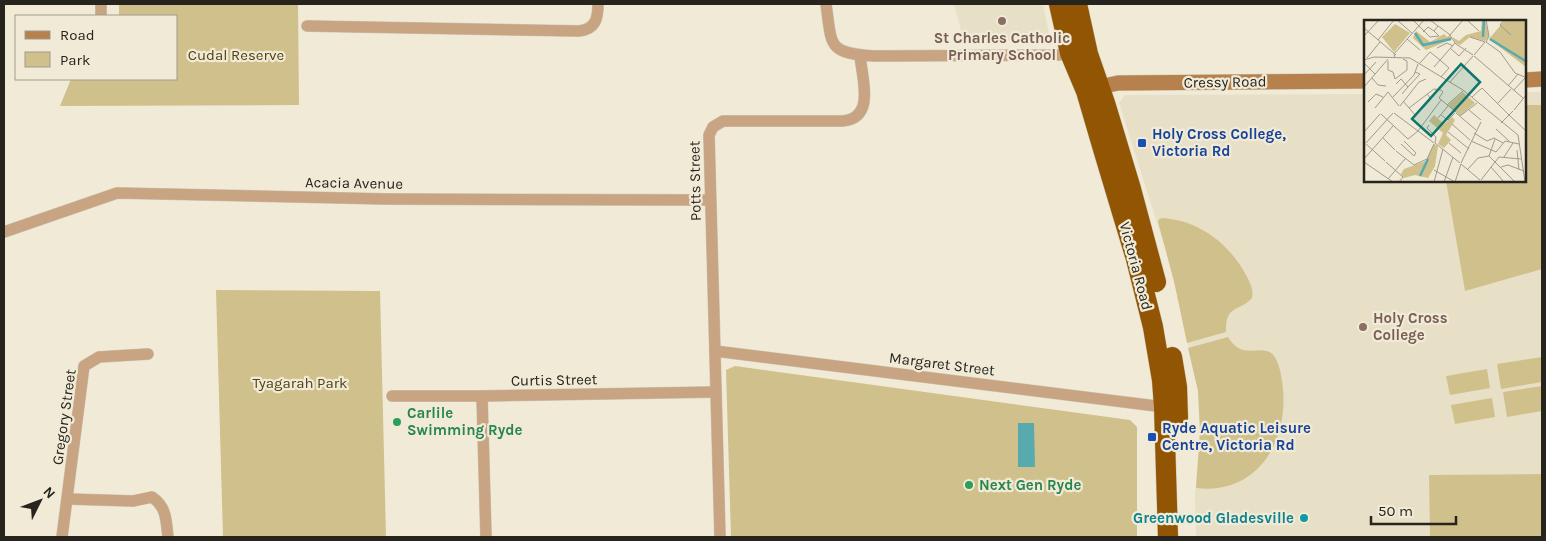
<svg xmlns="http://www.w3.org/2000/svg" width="1546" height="541" font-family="Karla,sans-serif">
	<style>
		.built { fill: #e7e0c6 }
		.green { fill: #d0c08b }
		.water { fill: #57aaad }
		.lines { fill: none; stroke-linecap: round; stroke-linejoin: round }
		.street-casing { stroke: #ccc6b6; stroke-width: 12 }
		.secondary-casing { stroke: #ccc6b6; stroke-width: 16 }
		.highway-casing { stroke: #ccc6b6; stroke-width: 21 }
		.street { stroke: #c9a482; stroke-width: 11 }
		.secondary { stroke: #b6814c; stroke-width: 15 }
		.highway { stroke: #915504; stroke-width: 20 }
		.education-dot { fill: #8d6e63; stroke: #f0ead7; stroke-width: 2 }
		.transit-dot { fill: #1a4fb4; stroke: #f0ead7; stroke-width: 2 }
		.leisure-dot { fill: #2e9e5b; stroke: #f0ead7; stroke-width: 2 }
		.culture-dot { fill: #0f9aa8; stroke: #f0ead7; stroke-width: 2 }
		.labels { text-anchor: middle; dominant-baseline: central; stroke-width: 4.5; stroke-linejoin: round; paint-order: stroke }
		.education-label { font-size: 15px; font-weight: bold; fill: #785e54; stroke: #f0ead7 }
		.park-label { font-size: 15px; fill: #4f4213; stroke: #f0ead7 }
		.street-label { font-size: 15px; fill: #26241d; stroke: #f0ead7 }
		.transit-label { font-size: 15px; font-weight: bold; fill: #164399; stroke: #f0ead7; text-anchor: start }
		.leisure-label { font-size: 15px; font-weight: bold; fill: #27864d; stroke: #f0ead7; text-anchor: start }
		.culture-label { font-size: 15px; font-weight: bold; fill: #0d838f; stroke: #f0ead7; text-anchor: end }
		.inset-river { fill: none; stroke: #57aaad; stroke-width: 2.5 }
		.inset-road { fill: none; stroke: #9f9b8d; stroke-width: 1 }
		.view { fill: #0f766e; fill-opacity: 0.15; stroke: #0f766e; stroke-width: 2.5 }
		.inset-edge { fill: none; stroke: #26241d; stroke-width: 2.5 }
	</style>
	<rect width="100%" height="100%" fill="#f0ead7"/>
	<g class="built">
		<polygon points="954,4 1043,4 1050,39 964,42"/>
		<polygon points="1525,92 1542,92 1542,537 1196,537 1195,497 1200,431 1198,391 1181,311 1166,251 1119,103 1125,95 1365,94 1365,181 1525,181"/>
	</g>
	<g class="green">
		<polygon points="119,4 298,4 299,105 60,106 71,79 176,79 176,16 119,16"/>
		<polygon points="1525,105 1542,105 1542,269 1465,291 1446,181 1525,181"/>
		<path d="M1162,218C1198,220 1229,243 1246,275C1250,282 1254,290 1252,298C1240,312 1225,304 1226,332L1187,343L1174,281L1158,222L1159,219Z"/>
		<polygon points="216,290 380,291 386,537 223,537"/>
		<path d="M1228,337C1243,363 1263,341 1274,356C1280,364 1282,379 1283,389C1288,444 1256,495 1196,488L1200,431L1198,391L1188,348Z"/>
		<polygon points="1542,357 1542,382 1501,389 1497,364"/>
		<polygon points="735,366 1130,420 1137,427 1137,537 731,537 726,370"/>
		<polygon points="1487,369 1490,388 1450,395 1446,376"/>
		<polygon points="1542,386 1542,411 1507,417 1503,392"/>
		<polygon points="1492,398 1495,417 1455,424 1451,405"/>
		<polygon points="1542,474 1542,537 1430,537 1429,475"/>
	</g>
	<polygon class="water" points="1018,423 1034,423 1035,467 1018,467"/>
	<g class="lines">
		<g class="street-casing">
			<g id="street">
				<path d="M826,4C832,46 827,53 874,56L1058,55L1070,53"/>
				<polyline points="101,16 101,4"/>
				<path d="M307,26L579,31C596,29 598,18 598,4"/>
				<polyline points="4,232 117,193 386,199 710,200"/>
				<polyline points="715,351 1164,407"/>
				<polyline points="392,396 482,396 716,392"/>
				<polyline points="482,396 486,537"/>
				<path d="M68,499L133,501L152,497C167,507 166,521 168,537"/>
				<polyline points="62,537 84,366 99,357 148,354"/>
				<path d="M720,537L709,135L713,127L723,121H842C876,119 862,78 860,56"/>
			</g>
		</g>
		<g class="secondary-casing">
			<g id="secondary">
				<polyline points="1525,80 1542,79"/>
				<polyline points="1090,89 1118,83 1365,81"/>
			</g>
		</g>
		<g class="highway-casing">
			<g id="highway">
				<polyline points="1059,4 1070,53 1086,91 1103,149 1136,259 1153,327 1162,380 1164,407 1168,537"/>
				<polyline points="1077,4 1088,54 1105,103 1131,189 1156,282"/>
				<polyline points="1172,357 1177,387 1178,418"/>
			</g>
		</g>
		<use href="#street" class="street"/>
		<use href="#secondary" class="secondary"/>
		<use href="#highway" class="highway"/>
	</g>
	<g class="education-dot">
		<circle cx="1002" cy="21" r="5"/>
		<circle cx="1363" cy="327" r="5"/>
	</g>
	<g class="transit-dot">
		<rect x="1137" y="138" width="10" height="10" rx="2.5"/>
		<rect x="1147" y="432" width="10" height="10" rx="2.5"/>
	</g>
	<g class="leisure-dot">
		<circle cx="397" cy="422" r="5"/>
		<circle cx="969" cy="485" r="5"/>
	</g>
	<circle class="culture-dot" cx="1304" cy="518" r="5"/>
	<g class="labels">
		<g class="education-label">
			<text x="1002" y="38">St Charles Catholic<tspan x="1002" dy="17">Primary School</tspan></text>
			<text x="1373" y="318" text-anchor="start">Holy Cross<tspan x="1373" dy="17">College</tspan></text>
		</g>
		<g class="park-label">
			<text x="236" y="55">Cudal Reserve</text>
			<text x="300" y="383">Tyagarah Park</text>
		</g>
		<g class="street-label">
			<text transform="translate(1225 82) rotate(-1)">Cressy Road</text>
			<text transform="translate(695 181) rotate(-91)">Potts Street</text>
			<text transform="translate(354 183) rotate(1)">Acacia Avenue</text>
			<text transform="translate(1136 266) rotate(75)">Victoria Road</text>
			<text transform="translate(942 364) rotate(7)">Margaret Street</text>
			<text transform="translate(554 380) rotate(-1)">Curtis Street</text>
			<text transform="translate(64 417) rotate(-82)">Gregory Street</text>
		</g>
		<g class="transit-label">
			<text x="1152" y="134">Holy Cross College,<tspan x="1152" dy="17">Victoria Rd</tspan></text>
			<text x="1162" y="428">Ryde Aquatic Leisure<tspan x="1162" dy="17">Centre, Victoria Rd</tspan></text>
		</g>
		<g class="leisure-label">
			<text x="407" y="413">Carlile<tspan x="407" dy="17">Swimming Ryde</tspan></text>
			<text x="979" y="485">Next Gen Ryde</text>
		</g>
		<g class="culture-label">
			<text x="1294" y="518">Greenwood Gladesville</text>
		</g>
	</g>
	<g transform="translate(1364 20)">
		<rect width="162" height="162" fill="#f0ead7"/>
		<path d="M118,0H121L125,16L121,21L106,17L96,25L92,23L88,17L95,21L102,15L117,11ZM141,0H162V47L125,19ZM31,4L46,13L30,32L18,17ZM52,11L66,22L80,14L83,17L86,15L88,19L62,30L49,18ZM99,72L111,83L96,96L84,85ZM70,95L80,104L88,97L91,100L82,115L87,120L80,128L74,124L79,113L65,101ZM70,124L74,126L71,146L64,158L51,155L40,158L37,154L40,149L62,141Z" fill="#d0c08b"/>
		<path class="inset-river" d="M51,13L59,25L87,19M119,17L120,0M126,19L163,42M56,156L64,139"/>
		<path class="inset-road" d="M33,0L48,13M49,0L66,17L75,16L70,11M66,0L85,14L92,24L109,35M103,0L115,11M122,0L125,16L122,22M140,0L136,5L147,15M0,8L32,35M59,12L64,7L70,11L74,6M86,15L99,0M0,16L15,0M106,17L121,22M43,19L56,30M14,20L30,0M122,22L136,32L151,53L163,58M73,28L83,23L89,26M86,28L95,36L102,28M110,35L121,22M110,36L159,78M3,38L16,22M31,38L30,34L60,0M0,40L10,37L46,38L99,70L154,115L161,162M76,40L85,48L77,57M24,41V50L29,52L31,59L43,50V41L39,39M0,43L11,54M56,43L66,32L76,40M70,47L91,23M0,55L12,42M8,58L14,65L22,66M86,62L109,36M32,64L37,59L44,67L38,74M144,66L154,54M0,67L24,39M44,67L56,54L51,52M77,70L79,72L75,78L92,92M150,70L161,58M29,77L50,55L54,44M108,77L118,68L145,95M39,81L52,96M4,82L12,74L19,77M133,84L147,69M83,85L99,71M36,86L55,62L62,59M11,88L24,72L35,86M45,88L70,69L77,70M58,89L67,79L63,74M105,90L117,100M150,90L163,74M30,93L70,123M92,93L112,110M17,94L44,119L54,111M77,95L84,100L91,93M145,95L162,111M96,96L113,83M74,98L84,86M137,103L149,91M88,104L106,120M65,105L63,108L72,117L71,123M132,109L145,121M54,111L77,80M0,112L16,94M84,112L105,129M110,113L123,121L130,118L139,123M19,118L31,130M107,121L132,132L141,121L155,124M2,123L29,93M71,123L96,143M85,123L97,133M2,124L21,141M37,124L50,136L52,133L40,121M153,130L155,150M32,131L50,145L63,139L70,124M125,136L131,119M140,137L149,123M0,139L29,106M0,142L29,162M22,142L39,157L35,162M97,143L117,102M97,144L116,160M127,147L140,162M137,147L144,145L160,151M104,149L114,138L125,136L151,162M70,150L91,162M24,159L41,139M117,160L135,137L157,139M70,162L79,129M80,162L89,137M91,162L97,144"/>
		<path class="view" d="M97,44L116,62L67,116L48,99Z"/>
		<rect width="162" height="162" class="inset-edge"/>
	</g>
	<rect width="1546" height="541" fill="none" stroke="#26241d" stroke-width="10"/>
	<rect x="15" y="15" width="162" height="65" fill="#f0ead7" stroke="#9f9b8d"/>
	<rect x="25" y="31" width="25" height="8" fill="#b6814c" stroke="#9f9b8d"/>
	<text x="60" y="40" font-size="15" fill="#26241d">Road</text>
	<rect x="25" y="52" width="25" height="15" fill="#d0c08b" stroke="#9f9b8d"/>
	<text x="60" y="65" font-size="15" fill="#26241d">Park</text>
	<g transform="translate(40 501) rotate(48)" stroke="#f0ead7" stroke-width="4" paint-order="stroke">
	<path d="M0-4L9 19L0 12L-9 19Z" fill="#26241d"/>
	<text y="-8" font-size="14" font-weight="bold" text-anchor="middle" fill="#26241d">N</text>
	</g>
	<path d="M1371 516v8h85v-8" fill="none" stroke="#26241d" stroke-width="2.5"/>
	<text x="1378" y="516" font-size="15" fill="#26241d" stroke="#f0ead7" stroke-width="4" paint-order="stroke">50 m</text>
</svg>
